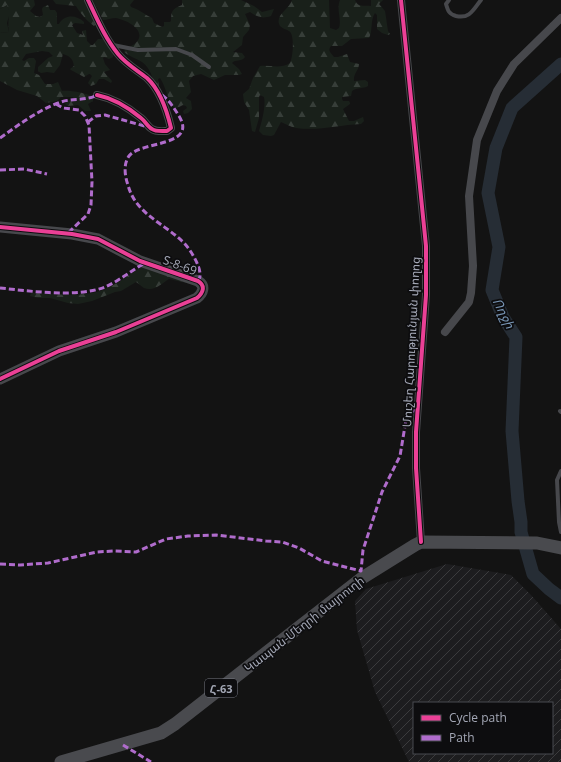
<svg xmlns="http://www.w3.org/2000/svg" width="561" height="762" font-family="'Open Sans','Noto Sans Armenian',sans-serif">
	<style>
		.industrial { fill: url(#industrial-furrows); fill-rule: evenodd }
		.green { fill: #19201a }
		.forest { fill: url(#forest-firs) }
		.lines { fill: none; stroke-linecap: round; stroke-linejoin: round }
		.river { stroke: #262d35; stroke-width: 13 }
		.service { stroke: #47484c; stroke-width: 4 }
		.minor { stroke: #47484c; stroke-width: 8 }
		.tertiary { stroke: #47484c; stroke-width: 11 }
		.primary { stroke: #494a4e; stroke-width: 13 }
		.quiet { stroke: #b06ccc; stroke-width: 3; stroke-dasharray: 6 3; stroke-linecap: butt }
		.cycleway-casing { stroke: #0d0d0f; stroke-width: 6 }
		.cycleway { stroke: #ea4096; stroke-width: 4 }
		.labels { text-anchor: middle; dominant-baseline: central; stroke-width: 3.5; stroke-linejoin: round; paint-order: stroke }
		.shield { fill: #0d0d0f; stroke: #767983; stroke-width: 1 }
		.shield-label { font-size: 11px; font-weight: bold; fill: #a3a7b5 }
		.street-label { font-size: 12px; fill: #a3a7b5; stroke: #0d0d0f }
		.water-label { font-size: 13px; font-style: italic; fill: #7794b3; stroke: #0d0d0f }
	</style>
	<defs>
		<pattern id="industrial-furrows" width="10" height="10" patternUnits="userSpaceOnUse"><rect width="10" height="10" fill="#1d1d1f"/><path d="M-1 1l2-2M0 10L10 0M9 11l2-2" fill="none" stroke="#3b3b3d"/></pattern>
		<pattern id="forest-firs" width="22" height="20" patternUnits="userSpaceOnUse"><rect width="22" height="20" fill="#19201a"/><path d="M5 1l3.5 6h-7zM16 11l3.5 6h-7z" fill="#373e39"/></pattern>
	</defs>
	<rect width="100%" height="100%" fill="#131313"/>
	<path class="industrial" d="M447,564L511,575L531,595L561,629V762H409L375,692L357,630L355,601L366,589ZM414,703H552V753H414Z"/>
	<polygon class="green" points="7,5 10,13 7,23 9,32 0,33 0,9"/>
	<g class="forest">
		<path d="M0,0H34L35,5L30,11L36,16L40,17L43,15L42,9L43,7L48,5L50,10H55L57,13V24H59C65,14 76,15 84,22V24L75,23L72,25L77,33L83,35L82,31L86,30L87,41L91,45H93L98,39H103L114,54L113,57L109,59L104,57L103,58L105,64L110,70L104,72L112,81L111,83L104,79H99L96,84L91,86L88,83L92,76L90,74H89L84,77L71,70L70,69L74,66C73,58 69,56 63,54L60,65L54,73L47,72L41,73L38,71V67L48,58L53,56L49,52L42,51L26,54L22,60L24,61L29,58H34L36,61L34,73L39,75L45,84H53L58,82L62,91C69,90 87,93 93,97V101L88,104L91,111H85L78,105L68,106L65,104L67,101L74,99L73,97H61L57,101L46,103L37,96L17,90L0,81V33L9,32C7,21 11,15 7,5L0,9Z"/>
		<path d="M53,0H85L97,23L94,26C86,20 81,14 76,6L56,4Z"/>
		<path d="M93,0H134L130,5L131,7C138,9 144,14 152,18L154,23L162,27L164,26V22H170L171,21C171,11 172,9 182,5V0H241L254,6L262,12L274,9L271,16C262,19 257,17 250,12L245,14L250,25L249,30L243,37L242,45L233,52L242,53L245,57C242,62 235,59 232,63L239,69L242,74L239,75H225L214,80L201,74L193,76L189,81L191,92L186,98L191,101L192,109L188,113L184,114L183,111L187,108L186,106L183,105L175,109C168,103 166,86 160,78L158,79L159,87L156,88C153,79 150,67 142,62C136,58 130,57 124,52L125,49C153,38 135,22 116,18C111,18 107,20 103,20Z"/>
		<path d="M292,0H329L330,28L336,30L339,28C342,19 336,10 340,0H355C358,8 364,5 371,6V0H383L379,4L385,11L388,31L390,34L388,35L382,33L377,29V15L375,13C370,20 373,31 369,38L351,39L342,46H331C327,51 331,53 334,57H338L347,54L350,62L359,64C359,70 353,74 354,81L365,80L368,82V86C363,89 357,87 352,91L351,96L342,97V99L343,101H349L350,103V104L343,109L349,121H354L363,117L364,121L361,124C338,125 319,131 296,128C291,127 286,124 281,122L274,135L271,136L263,135L259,131C262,121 266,106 264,97L260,95L259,97V118L255,132L252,131L249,110L244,102L243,94L249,89L253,78L260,66C270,65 281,69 290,63C293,57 295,34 289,31C286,29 283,29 280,26C274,15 289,10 292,0Z"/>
		<path d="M140,268H146L191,284L169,279C161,284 154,292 144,288C141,286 139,284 136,282L121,291L115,292L92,301L78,304L68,303L50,298H38L30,296L31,293H33C53,294 87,298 105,289C118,284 128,275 140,268Z"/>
	</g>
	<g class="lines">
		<polyline class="river" points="561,64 512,108 496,148 488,193 499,247 492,290 503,317 516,337 512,431 518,501 521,522 521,532 533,574 549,589 561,598"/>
		<g class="service">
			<path d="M449,0L446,4C448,11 449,14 456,16C470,19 473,10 481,0"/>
			<polyline points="113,45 138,50 176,49 192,55 209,67"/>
			<polyline points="560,411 561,412"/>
			<polyline points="561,471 557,480 559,522 561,532"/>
		</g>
		<g class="minor">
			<path d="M88,0C97,19 105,38 118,54C126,64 137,70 147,78C160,90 167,111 171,128L167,131C163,131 156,132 152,129C148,127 145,121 141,118C129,108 112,98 97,95"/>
			<polyline points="401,0 426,246 426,295 416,432 416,468 421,542"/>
			<polyline points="445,332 469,302 471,293 473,266 469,196 477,140 497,91 514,64 561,18"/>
		</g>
		<path class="tertiary" d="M0,227L72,234L98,239L140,261L198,281C206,286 203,293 197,298L116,332L59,351L0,379"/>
		<polyline class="primary" points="61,762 161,733 175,724 362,578 415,545 421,542 537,543 561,548"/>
		<g class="quiet">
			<path d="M162,95C169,100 174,108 179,116C198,147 140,141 129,156C123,164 125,177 128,185C135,213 163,223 182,241C189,247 201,266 200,276C200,278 199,279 198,281"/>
			<polyline points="56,104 63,108 79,110 85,116 89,125 92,182 91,205 88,214 67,234"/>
			<polyline points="88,122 96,116 105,115 148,127"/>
			<path d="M0,138C20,124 38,110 61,102C72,98 87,101 97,95"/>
			<polyline points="0,170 24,169 47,174"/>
			<path d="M0,288C30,291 77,298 105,287C119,281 132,270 145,263"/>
			<polyline points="0,564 20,565 48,563 97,552 114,551 136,552 166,539 188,536 216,535 266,541 282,542 299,548 322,561 361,571 363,550 382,492 400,456 406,420 417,406"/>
			<polyline points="123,745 151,762"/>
		</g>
		<g class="cycleway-casing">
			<g id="cycleway">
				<path d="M88,0C97,19 105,38 118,54C126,64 137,70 147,78C160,90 167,111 171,128L167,131C163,131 156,132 152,129C148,127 145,121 141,118C129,108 112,98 97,95"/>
				<polyline points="401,0 426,246 426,295 416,432 416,468 421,542"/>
				<path d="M0,227L72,234L98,239L140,261L198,281C206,286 203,293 197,298L116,332L59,351L0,379"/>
			</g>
		</g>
		<use href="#cycleway" class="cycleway"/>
	</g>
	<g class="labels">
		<rect class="shield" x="205" y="679" width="32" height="18" rx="3"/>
		<g class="shield-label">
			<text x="221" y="688">Հ-63</text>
		</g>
		<g class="street-label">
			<text transform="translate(180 265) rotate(20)">Տ-8-69</text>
			<text transform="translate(411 342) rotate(-87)">Մուշեղ Հարությունյան փողոց</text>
			<text transform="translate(304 624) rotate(-38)">Կապան-Մեղրի մայրուղի</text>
		</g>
		<g class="water-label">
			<text transform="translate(504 313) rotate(63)">Ողջի</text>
		</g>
	</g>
	<rect x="413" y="702" width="140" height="52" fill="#0d0d0f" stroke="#494b51"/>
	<rect x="421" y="715" width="20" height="6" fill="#ea4096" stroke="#494b51"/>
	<text x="449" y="722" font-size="12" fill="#a3a7b5">Cycle path</text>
	<rect x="421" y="735" width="20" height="6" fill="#b06ccc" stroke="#494b51"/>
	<text x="449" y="742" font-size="12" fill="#a3a7b5">Path</text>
</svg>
